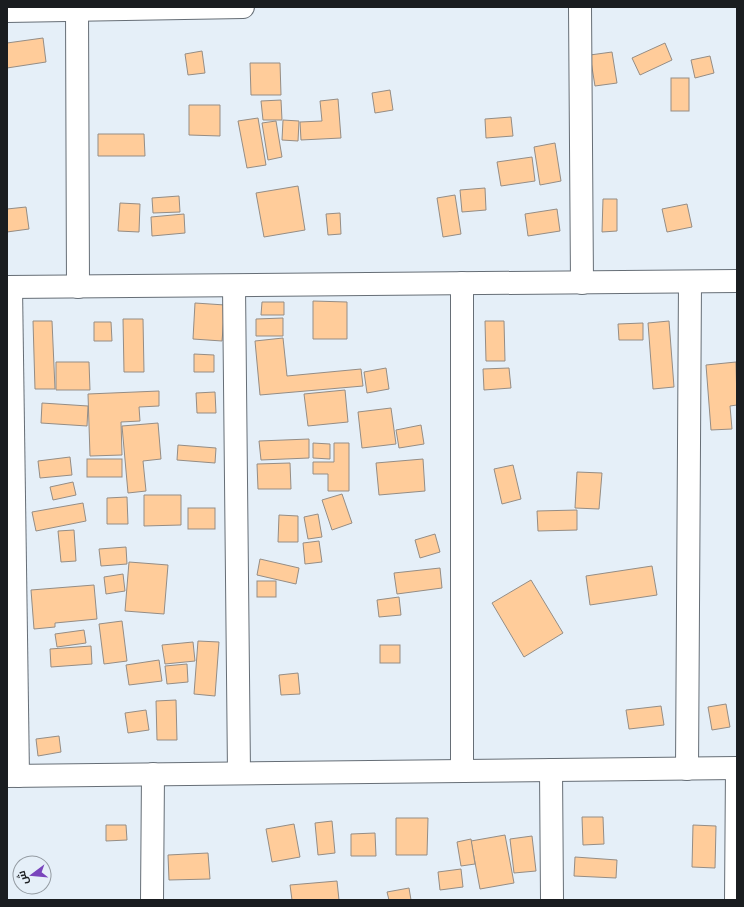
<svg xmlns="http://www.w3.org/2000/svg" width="744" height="907" font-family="'IBM Plex Sans',Cairo,sans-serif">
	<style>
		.building { fill: #ffcc9a; stroke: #958d85 }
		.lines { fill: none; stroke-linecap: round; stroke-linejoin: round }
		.minor-casing { stroke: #666e76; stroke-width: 24 }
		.minor { stroke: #fff; stroke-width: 22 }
	</style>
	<rect width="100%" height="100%" fill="#e5eff8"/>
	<g class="building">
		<polygon points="43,38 46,62 7,68 7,43"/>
		<polygon points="665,43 672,60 640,75 632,58"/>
		<polygon points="202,51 205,73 188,75 185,54"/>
		<polygon points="612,52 617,83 595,86 590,55"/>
		<polygon points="710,56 714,73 695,78 691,60"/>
		<polygon points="250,63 280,63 281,95 251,95"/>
		<rect x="671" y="78" width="18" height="33"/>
		<polygon points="390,90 393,110 375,113 372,93"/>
		<polygon points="338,99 341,138 301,140 300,122 322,121 320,101"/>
		<polygon points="281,100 282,120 263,120 261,101"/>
		<polygon points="189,105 220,105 220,136 189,135"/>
		<polygon points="511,117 513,136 486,138 485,119"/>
		<polygon points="258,118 266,165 247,168 238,121"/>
		<polygon points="283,120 299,121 298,141 282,140"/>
		<polygon points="276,121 282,157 268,160 262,123"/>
		<polygon points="98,134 144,134 145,156 98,156"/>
		<polygon points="555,143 561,181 540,185 534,147"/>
		<polygon points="532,157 535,181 501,186 497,162"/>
		<polygon points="298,186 305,230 264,237 256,193"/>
		<polygon points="485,188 486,210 462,212 460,190"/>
		<polygon points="455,195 461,234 443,237 437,198"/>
		<polygon points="179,196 180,212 153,213 152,198"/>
		<polygon points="603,199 617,199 617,231 602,232"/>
		<polygon points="120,203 140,204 139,232 118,231"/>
		<polygon points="687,204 692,227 667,232 662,209"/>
		<polygon points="26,207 29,229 7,232 7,209"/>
		<polygon points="557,209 560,231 528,236 525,214"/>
		<polygon points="340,213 341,234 328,235 326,214"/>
		<polygon points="184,214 185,233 152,236 151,217"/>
		<polygon points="313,301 347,302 347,339 313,339"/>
		<polygon points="262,302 284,302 284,315 261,315"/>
		<polygon points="195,303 225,305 222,341 193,339"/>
		<polygon points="283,318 283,336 256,336 256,319"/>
		<polygon points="123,319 143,319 144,372 124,372"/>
		<polygon points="33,321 52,321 55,389 35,389"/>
		<polygon points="485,321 504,321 505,361 486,361"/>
		<polygon points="669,321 674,387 653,389 648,323"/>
		<polygon points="94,322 111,322 112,341 94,341"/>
		<polygon points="643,323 643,340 619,340 618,324"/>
		<polygon points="283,338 287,376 361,369 363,386 260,395 255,341"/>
		<polygon points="194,354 214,355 214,372 194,372"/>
		<polygon points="56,362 89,362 90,390 56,390"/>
		<polygon points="736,362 737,405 730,406 732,429 711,430 706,365"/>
		<polygon points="386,368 389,389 367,393 364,372"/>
		<polygon points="509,368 511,388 484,390 483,369"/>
		<polygon points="345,390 348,422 308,426 304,394"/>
		<polygon points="159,391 159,406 139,407 140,421 121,422 122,455 90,456 88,394"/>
		<polygon points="215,392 216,413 197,413 196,393"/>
		<polygon points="42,403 88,406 87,426 41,423"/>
		<polygon points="391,408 396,444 362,448 358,412"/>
		<polygon points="158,423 161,459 143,461 146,491 128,493 122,426"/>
		<polygon points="421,425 424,444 399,448 396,430"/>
		<polygon points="309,439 309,458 261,460 259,441"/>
		<polygon points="313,443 330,444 330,459 313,458"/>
		<polygon points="334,443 349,443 349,491 328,491 328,474 313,474 313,462 334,462"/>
		<polygon points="178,445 216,448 215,463 177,460"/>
		<polygon points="70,457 72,475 40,478 38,461"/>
		<rect x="87" y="459" width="35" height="18"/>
		<polygon points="423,459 425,491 379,495 376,463"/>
		<polygon points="290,463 291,489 258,489 257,464"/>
		<polygon points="513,465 521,499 502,504 494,469"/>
		<polygon points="577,472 602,473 599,509 575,508"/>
		<polygon points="73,482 76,495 53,500 50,487"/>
		<polygon points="342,494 352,523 332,530 322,500"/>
		<polygon points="144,495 181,495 181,525 144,526"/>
		<polygon points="127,497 128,524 107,524 107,498"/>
		<polygon points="83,503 86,521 36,531 32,512"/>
		<rect x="188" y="508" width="27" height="21"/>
		<polygon points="577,510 577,530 538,531 537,511"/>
		<polygon points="318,514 322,537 308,539 304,517"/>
		<polygon points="279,515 298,516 298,542 278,542"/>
		<polygon points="74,530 76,561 61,562 58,531"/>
		<polygon points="435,534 440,552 420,558 415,540"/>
		<polygon points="319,541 322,562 305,564 303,543"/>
		<polygon points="126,547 127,564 101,566 99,549"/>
		<polygon points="260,559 299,568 296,584 257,575"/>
		<polygon points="129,562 168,565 164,614 125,611"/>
		<polygon points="652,566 657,595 590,605 586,576"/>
		<polygon points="440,568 442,588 397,594 394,573"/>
		<polygon points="123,574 125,591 106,594 104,577"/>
		<polygon points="531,580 563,633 524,657 492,603"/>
		<rect x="257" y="581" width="19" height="16"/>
		<polygon points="94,585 97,619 55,623 55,627 34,629 31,590"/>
		<polygon points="399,597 401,615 379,617 377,600"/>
		<polygon points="122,621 127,661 104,664 99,624"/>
		<polygon points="84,630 86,643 57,647 55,634"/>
		<polygon points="198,641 219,642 215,696 194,694"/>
		<polygon points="193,642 195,661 165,664 162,645"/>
		<rect x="380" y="645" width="20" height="18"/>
		<polygon points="91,646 92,664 51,667 50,649"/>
		<polygon points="159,660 162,681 129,685 126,665"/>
		<polygon points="187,664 188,682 167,684 165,666"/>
		<polygon points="298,673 300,694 281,695 279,675"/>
		<polygon points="176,700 177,740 157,740 156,701"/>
		<polygon points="726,704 730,727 712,730 708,707"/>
		<polygon points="661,706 664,725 629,729 626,710"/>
		<polygon points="146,710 149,730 128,733 125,713"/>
		<polygon points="59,736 61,752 38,756 36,739"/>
		<polygon points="582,817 603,817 604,844 583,845"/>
		<polygon points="396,818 428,818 427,855 396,855"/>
		<polygon points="332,821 335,853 318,855 315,823"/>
		<polygon points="294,824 300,857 272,862 266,829"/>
		<polygon points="106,825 126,825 127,840 106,841"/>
		<polygon points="693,825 716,826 715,868 692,867"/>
		<polygon points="375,833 376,856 351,856 351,834"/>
		<polygon points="505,835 514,883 480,889 471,841"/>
		<polygon points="532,836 536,871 514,873 510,839"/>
		<polygon points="471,839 475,864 461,866 457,842"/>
		<polygon points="208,853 210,879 169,880 168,855"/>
		<polygon points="575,857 617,860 616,878 574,876"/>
		<polygon points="461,869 463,887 440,890 438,872"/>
		<polygon points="337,881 339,900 292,900 290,885"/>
		<polygon points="409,888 411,900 389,900 387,892"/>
	</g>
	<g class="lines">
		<g class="minor-casing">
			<g id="minor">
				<polyline points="77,7 78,287"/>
				<polyline points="580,7 582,283"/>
				<polyline points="7,11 243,7"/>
				<polyline points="234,286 239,773"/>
				<polyline points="7,287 737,281"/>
				<polyline points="11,287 18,776"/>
				<polyline points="687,769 690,282"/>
				<polyline points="551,770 552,900"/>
				<polyline points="462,771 462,283"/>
				<polyline points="7,776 737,768"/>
				<polyline points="152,900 153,774"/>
				<polyline points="736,900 737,768"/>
			</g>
		</g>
		<use href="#minor" class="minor"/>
	</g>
	<rect width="744" height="907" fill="none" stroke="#1a1d20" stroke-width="16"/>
	<g transform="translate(32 875) rotate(254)"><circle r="19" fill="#e5eff8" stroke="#949ba2"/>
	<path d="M0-3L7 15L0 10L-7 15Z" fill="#7945bc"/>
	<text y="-6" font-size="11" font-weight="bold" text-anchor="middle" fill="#1a1d20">ش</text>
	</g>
</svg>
